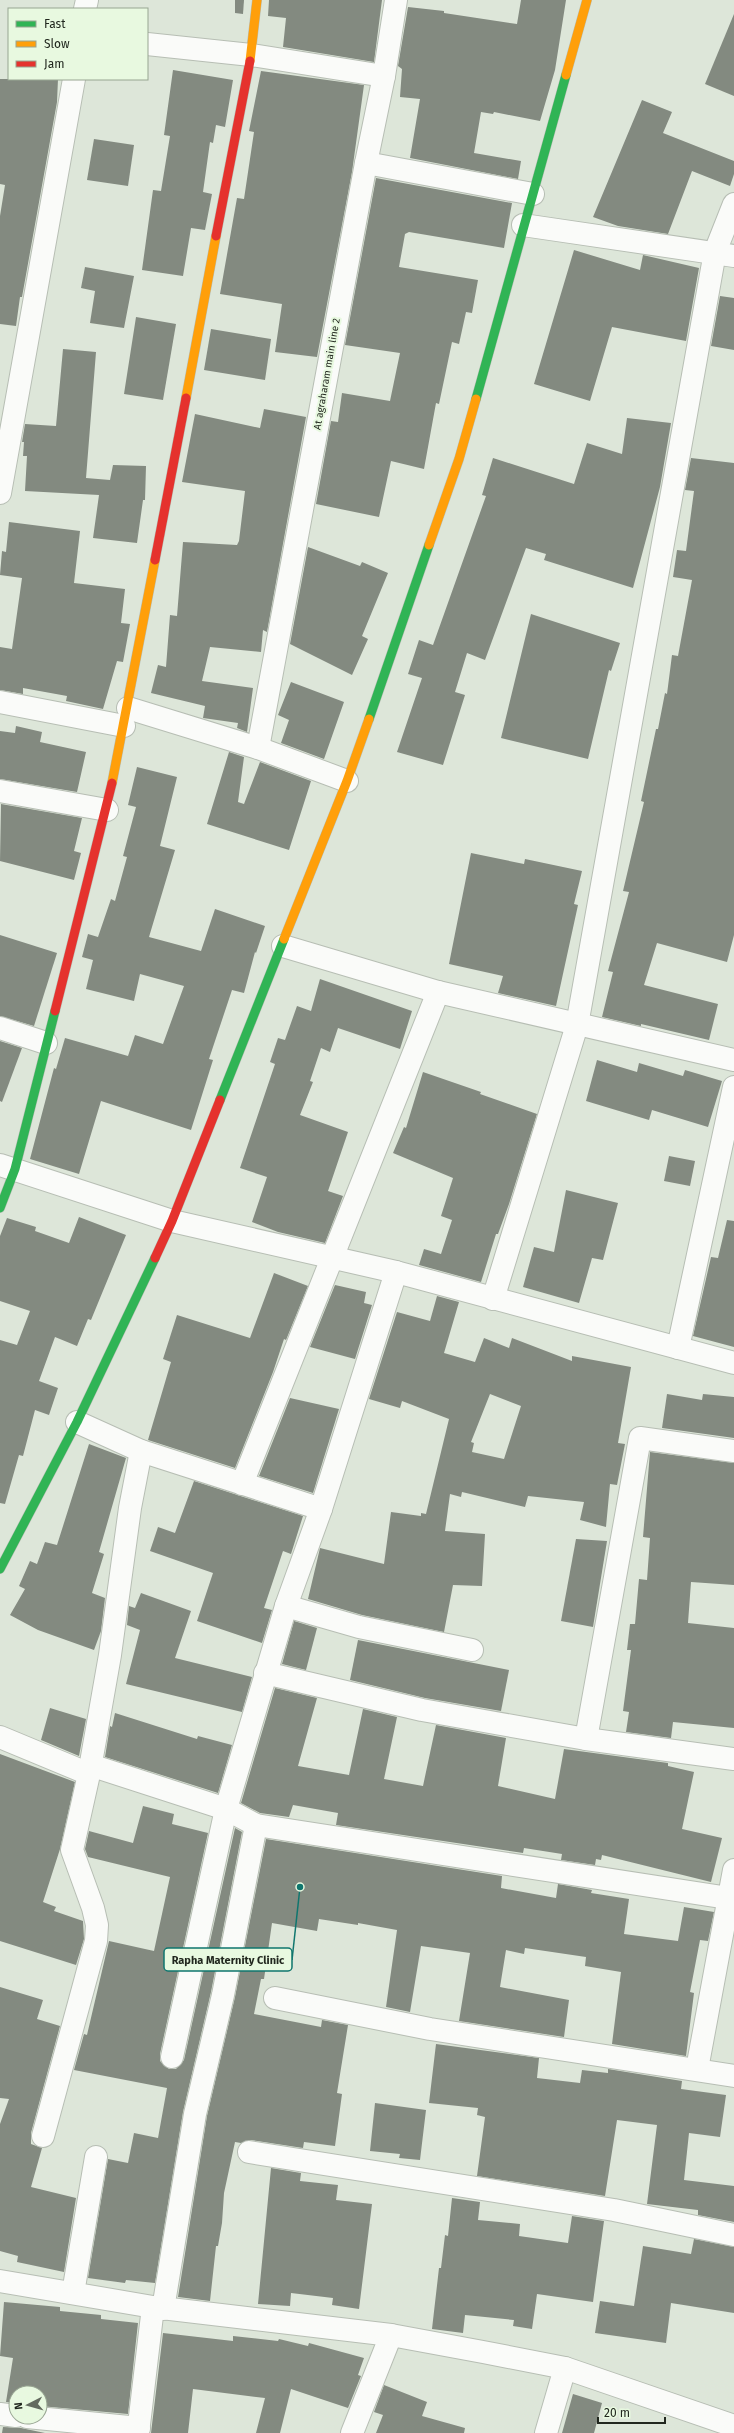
<svg xmlns="http://www.w3.org/2000/svg" width="734" height="2433" font-family="'Fira Sans',sans-serif">
	<style>
		.building { fill: #838a80; fill-rule: evenodd }
		.lines { fill: none; stroke-linecap: round; stroke-linejoin: round }
		.street-casing { stroke: #b7beb4; stroke-width: 24 }
		.fast-casing { stroke: #b7beb4; stroke-width: 10 }
		.slow-casing { stroke: #b7beb4; stroke-width: 10 }
		.jam-casing { stroke: #b7beb4; stroke-width: 10 }
		.street { stroke: #fafbf9; stroke-width: 22 }
		.fast { stroke: #30b455; stroke-width: 9 }
		.slow { stroke: #ff9f0a; stroke-width: 9 }
		.jam { stroke: #e5322d; stroke-width: 9 }
		.labels { text-anchor: middle; dominant-baseline: central; stroke-width: 4; stroke-linejoin: round; paint-order: stroke }
		.street-label { font-size: 10px; fill: #21271e; stroke: #e8f9e0 }
		.leader { fill: none; stroke: #0f766e; stroke-width: 1.5 }
		.callout-dot { fill: #0f766e; stroke: #e8f9e0; stroke-width: 1.5 }
		.callout { fill: #e8f9e0; stroke: #0f766e; stroke-width: 1.5 }
		.callout-label { font-size: 11px; text-anchor: middle; font-weight: bold; fill: #21271e }
	</style>
	<rect width="100%" height="100%" fill="#dde6d9"/>
	<g class="building">
		<polygon points="235,0 244,0 243,14 235,13"/>
		<polygon points="269,0 382,0 374,62 283,47 286,18 268,16"/>
		<polygon points="521,0 566,0 555,70 540,121 494,112 493,114 481,112 474,153 521,161 518,179 410,158 420,99 400,97 402,69 398,66 408,7 444,11 444,13 517,24"/>
		<polygon points="734,14 734,96 705,84"/>
		<polygon points="173,70 233,80 225,127 216,125 213,143 210,142 203,192 212,194 205,230 191,228 183,276 142,270 153,190 161,191 170,136 164,135"/>
		<polygon points="261,71 364,85 352,172 317,357 275,352 282,304 220,294 237,198 244,199 254,132 249,131"/>
		<polygon points="0,79 58,79 57,102 22,297 20,297 16,326 0,324 0,216 5,185 0,184"/>
		<polygon points="642,100 672,112 663,133 734,161 734,174 730,186 692,171 668,234 618,226 593,217"/>
		<polygon points="94,139 134,145 128,186 87,180"/>
		<polygon points="376,178 512,203 504,248 409,232 405,234 399,267 478,280 472,313 466,312 459,344 452,342 439,404 436,403 424,469 391,461 379,517 316,504 331,421 338,422 342,393 390,401 400,353 345,345"/>
		<polygon points="574,250 640,270 643,255 699,268 686,341 612,327 590,401 534,384"/>
		<polygon points="85,267 134,276 124,328 90,323 95,291 81,288"/>
		<polygon points="720,296 734,298 734,350 711,346"/>
		<polygon points="136,317 176,324 163,400 124,394"/>
		<polygon points="211,329 271,339 265,380 204,370"/>
		<polygon points="63,349 96,352 86,478 110,480 113,465 146,466 145,500 143,500 137,543 93,538 99,495 25,491 27,456 23,456 24,442 22,442 25,424 56,426"/>
		<polygon points="264,409 306,417 267,632 263,630 261,652 210,647 202,681 253,688 247,732 237,728 238,723 203,718 205,706 151,693 158,665 166,667 170,615 177,616 183,542 237,545 239,541 245,491 182,482 195,414 260,428"/>
		<polygon points="627,418 671,423 660,487 633,588 544,560 546,554 526,548 485,660 467,653 455,692 465,695 443,765 397,752 422,678 408,674 419,640 433,645 486,496 482,495 493,458 574,484 587,443 622,454"/>
		<polygon points="691,458 734,463 734,935 727,962 657,943 644,985 718,1004 709,1040 641,1024 641,1026 602,1017 613,972 608,971 629,892 623,891 644,802 641,801 656,729 658,729 665,693 667,694 672,655 678,656 692,580 673,577 677,550 686,551 694,491 685,490"/>
		<polygon points="9,522 80,531 74,583 125,589 121,623 130,624 123,662 117,661 103,709 66,701 67,696 23,688 23,694 0,690 0,647 12,649 22,578 0,575 2,551 6,552"/>
		<polygon points="308,547 360,566 362,562 388,573 362,636 368,639 352,675 290,644"/>
		<polygon points="531,614 620,643 611,671 609,670 588,759 501,738"/>
		<polygon points="291,682 344,702 324,759 281,743 289,720 278,715"/>
		<polygon points="16,726 42,732 40,742 86,752 77,792 0,779 0,731 15,733"/>
		<polygon points="229,752 244,757 238,802 244,804 260,762 311,781 289,850 207,824"/>
		<polygon points="137,767 177,777 160,846 175,850 149,937 201,951 215,909 265,926 256,953 255,952 244,993 232,990 209,1059 213,1060 191,1130 101,1101 79,1174 30,1159 54,1068 56,1069 65,1038 128,1056 135,1035 163,1044 184,986 140,974 134,1001 86,989 93,960 82,957 88,934 98,937 111,899 115,901 127,857 123,856 136,807 128,805"/>
		<polygon points="1,804 82,818 74,851 81,853 74,880 0,861"/>
		<polygon points="471,853 524,864 525,859 582,871 574,904 578,905 556,1006 498,993 503,976 449,964"/>
		<polygon points="0,935 57,953 34,1026 0,1016"/>
		<polygon points="320,979 412,1011 400,1049 338,1028 330,1052 321,1048 310,1081 313,1082 300,1115 348,1132 328,1191 343,1196 325,1243 278,1232 252,1222 267,1177 240,1168 275,1064 270,1062 278,1038 285,1040 297,1006 311,1011"/>
		<polygon points="0,1041 22,1048 2,1102 0,1101"/>
		<polygon points="597,1060 637,1072 639,1063 683,1076 685,1070 722,1081 708,1127 652,1110 649,1120 586,1101"/>
		<polygon points="423,1072 481,1092 480,1094 537,1114 509,1204 498,1234 496,1234 481,1282 419,1265 424,1249 441,1254 452,1220 441,1216 453,1178 393,1153 404,1127 406,1128"/>
		<polygon points="669,1156 695,1161 690,1186 664,1181"/>
		<polygon points="566,1190 618,1203 603,1260 592,1258 579,1303 523,1287 534,1247 554,1252"/>
		<polygon points="79,1217 126,1235 91,1320 88,1319 77,1346 55,1337 39,1381 58,1388 49,1415 35,1410 23,1456 19,1455 5,1504 0,1503 0,1340 17,1345 30,1311 0,1301 0,1236 7,1218 36,1227 35,1231 69,1243"/>
		<polygon points="727,1220 734,1221 734,1347 693,1336 711,1257 718,1258"/>
		<polygon points="274,1273 308,1286 286,1340 284,1339 273,1372 235,1468 148,1440 171,1362 163,1359 177,1315 250,1338"/>
		<polygon points="335,1285 366,1292 364,1303 372,1305 355,1359 310,1347"/>
		<path d="M437,1296L459,1302L444,1353L475,1362L484,1338L509,1348L512,1338L572,1361V1356L631,1367L618,1443L625,1444L617,1485L610,1484L606,1527L580,1520L584,1502L528,1496L525,1507L462,1492L461,1497L450,1494L445,1531L485,1534L482,1586L453,1585L444,1632L362,1615L308,1599L320,1548L384,1564L391,1512L421,1516V1513L426,1514L449,1419L402,1401L400,1408L369,1399L397,1312L430,1321ZM490,1394L521,1406L504,1459L472,1452L474,1443L471,1442Z"/>
		<polygon points="667,1394 702,1400 703,1394 734,1397 734,1438 662,1428"/>
		<polygon points="290,1398 339,1409 313,1493 259,1476"/>
		<polygon points="89,1444 126,1458 99,1552 104,1554 92,1593 105,1598 101,1631 94,1650 38,1630 10,1615 25,1589 19,1586 30,1561 37,1564 45,1542 57,1545"/>
		<polygon points="650,1452 734,1463 734,1585 691,1582 688,1623 734,1628 734,1728 673,1722 671,1738 626,1732 629,1712 623,1711 631,1650 627,1650 630,1624 635,1624 639,1579 647,1580 650,1538 643,1537"/>
		<polygon points="194,1481 303,1516 291,1554 283,1551 264,1608 272,1610 262,1643 197,1621 213,1573 150,1551 158,1527 175,1533"/>
		<polygon points="576,1539 607,1541 593,1627 561,1621"/>
		<polygon points="141,1593 191,1611 175,1658 252,1677 242,1712 126,1684 140,1630 127,1625 129,1606 135,1608"/>
		<polygon points="294,1621 317,1628 306,1670 282,1664"/>
		<polygon points="358,1640 509,1670 501,1711 425,1698 350,1680"/>
		<polygon points="275,1688 317,1698 298,1766 349,1775 363,1709 397,1717 384,1779 423,1786 436,1725 506,1738 498,1786 555,1799 564,1749 668,1763 668,1766 694,1772 682,1829 722,1838 711,1882 602,1855 601,1860 596,1859 595,1865 561,1860 562,1854 524,1848 523,1853 336,1825 338,1813 293,1805 289,1817 260,1813 241,1803"/>
		<polygon points="50,1708 86,1719 79,1756 41,1740"/>
		<polygon points="115,1713 197,1739 198,1736 232,1745 218,1793 105,1757 110,1726 112,1727"/>
		<polygon points="0,1754 75,1782 60,1849 43,1902 56,1907 54,1911 83,1921 84,1939 76,1965 0,1941"/>
		<polygon points="143,1806 174,1814 172,1824 208,1833 160,2054 160,2061 169,2069 176,2069 184,2060 235,1828 242,1832 211,1992 183,2112 155,2283 126,2280 125,2283 88,2278 108,2159 128,2163 134,2133 158,2138 167,2088 74,2070 84,2034 87,2035 109,1941 154,1951 170,1877 88,1857 85,1849 89,1831 133,1843"/>
		<polygon points="266,1839 502,1876 501,1888 556,1898 558,1884 592,1890 591,1893 629,1899 624,1934 678,1941 684,1907 714,1912 708,1941 700,1940 690,1992 694,1993 686,2056 612,2044 621,1972 585,1966 586,1957 525,1948 524,1954 506,1950 500,1987 569,2000 564,2037 459,2021 470,1953 421,1946 410,2012 386,2007 397,1930 358,1923 358,1925 319,1919 317,1931 272,1923 264,1979 261,1979 254,2014 321,2027 322,2020 348,2025 337,2093 342,2094 335,2146 304,2142 303,2148 251,2140 241,2143 235,2142 224,2193 222,2223 218,2246 216,2246 210,2301 178,2297 207,2116 235,1997"/>
		<polygon points="0,1987 43,2000 37,2019 60,2026 31,2133 31,2144 42,2148 31,2187 76,2198 64,2272 17,2262 18,2256 0,2251 0,2124 9,2099 0,2098"/>
		<polygon points="436,2044 539,2058 537,2078 580,2083 582,2070 608,2073 608,2069 682,2081 681,2089 726,2095 720,2137 689,2133 684,2180 734,2186 734,2222 698,2215 698,2210 647,2204 657,2125 617,2120 605,2196 477,2176 485,2117 477,2115 478,2108 429,2103"/>
		<polygon points="375,2103 426,2110 420,2160 399,2158 400,2154 370,2151"/>
		<polygon points="271,2168 301,2173 300,2181 338,2185 336,2200 372,2204 359,2309 332,2305 333,2298 291,2293 290,2306 258,2304"/>
		<polygon points="452,2198 480,2202 478,2220 520,2224 519,2236 568,2243 572,2216 604,2221 593,2302 537,2294 532,2329 513,2326 514,2320 465,2315 463,2333 432,2329 439,2268 441,2268 445,2235 448,2236"/>
		<polygon points="694,2239 734,2247 734,2313 671,2303 666,2343 595,2333 600,2301 634,2306 643,2246 691,2254"/>
		<polygon points="4,2302 60,2307 60,2311 101,2315 101,2319 138,2323 128,2414 40,2406 40,2393 16,2393 16,2403 6,2402 13,2358 0,2356"/>
		<polygon points="163,2333 233,2341 233,2336 278,2341 279,2339 308,2346 309,2343 364,2358 358,2375 361,2376 348,2408 291,2389 280,2433 256,2433 265,2398 193,2389 188,2433 151,2433"/>
		<polygon points="384,2385 427,2402 422,2416 465,2428 464,2433 376,2433 383,2415 374,2412"/>
		<polygon points="573,2394 602,2403 594,2433 562,2433"/>
		<polygon points="3,2427 21,2428 45,2433 2,2433"/>
	</g>
	<g class="lines">
		<g class="street-casing">
			<g id="street">
				<polyline points="85,9 87,0"/>
				<polyline points="147,44 251,55 384,76"/>
				<polyline points="366,163 533,194"/>
				<polyline points="523,225 734,256"/>
				<polyline points="0,493 74,79"/>
				<polyline points="0,702 124,726"/>
				<polyline points="128,708 258,748 347,781"/>
				<polyline points="258,748 366,163 384,76 396,0"/>
				<polyline points="0,791 107,810"/>
				<polyline points="283,946 438,992 734,1060"/>
				<polyline points="0,1028 46,1043"/>
				<polyline points="0,1165 172,1221 396,1272 734,1363"/>
				<polyline points="493,1299 577,1025 715,252 734,204"/>
				<polyline points="678,1348 734,1087"/>
				<polyline points="77,1422 141,1451 321,1509"/>
				<polyline points="242,1484 438,992"/>
				<polyline points="286,1606 359,1627 472,1650"/>
				<polyline points="265,1673 422,1710 586,1739 734,1759"/>
				<polyline points="0,1737 89,1774"/>
				<polyline points="586,1739 640,1438 734,1451"/>
				<polyline points="90,1765 226,1809 256,1825 734,1899"/>
				<polyline points="275,1998 430,2029 734,2076"/>
				<polyline points="172,2057 226,1809 286,1606 321,1509 396,1272"/>
				<polyline points="697,2069 734,1870"/>
				<polyline points="43,2136 96,1941 97,1925 93,1908 72,1850 89,1774 110,1655 130,1508 141,1451"/>
				<polyline points="249,2152 614,2210 734,2235"/>
				<polyline points="0,2281 153,2307 391,2335 483,2352 565,2368 734,2426"/>
				<polyline points="73,2293 96,2157"/>
				<polyline points="163,2309 195,2114 223,1995 256,1825"/>
				<polyline points="0,2414 16,2416"/>
				<polyline points="27,2417 139,2428"/>
				<polyline points="138,2433 153,2307"/>
				<polyline points="352,2433 391,2335"/>
				<polyline points="546,2433 565,2368"/>
			</g>
		</g>
		<g class="fast-casing">
			<g id="fast">
				<polyline points="476,399 566,75"/>
				<polyline points="369,719 429,545"/>
				<polyline points="220,1100 284,939"/>
				<polyline points="0,1208 15,1169 55,1011"/>
				<polyline points="0,1569 77,1422 155,1258"/>
			</g>
		</g>
		<g class="slow-casing">
			<g id="slow">
				<polyline points="250,61 257,0"/>
				<polyline points="566,75 587,0"/>
				<polyline points="186,398 216,236"/>
				<polyline points="429,545 459,459 476,399"/>
				<polyline points="112,783 155,560"/>
				<polyline points="284,939 347,781 369,719"/>
			</g>
		</g>
		<g class="jam-casing">
			<g id="jam">
				<polyline points="216,236 250,61"/>
				<polyline points="155,560 186,398"/>
				<polyline points="55,1011 112,783"/>
				<polyline points="155,1258 172,1221 220,1100"/>
			</g>
		</g>
		<use href="#street" class="street"/>
		<use href="#fast" class="fast"/>
		<use href="#slow" class="slow"/>
		<use href="#jam" class="jam"/>
	</g>
	<g class="labels">
		<g class="street-label">
			<text transform="translate(327 374) rotate(-80)">At agraharam main line 2</text>
		</g>
	</g>
	<path class="leader" d="M300 1887L292 1960"/>
	<circle class="callout-dot" cx="300" cy="1887" r="4"/>
	<rect class="callout" x="164" y="1948" width="128" height="23" rx="4"/>
	<g class="callout-label">
		<text x="228" y="1964">Rapha Maternity Clinic</text>
	</g>
	<rect x="8" y="8" width="140" height="72" fill="#e8f9e0" stroke="#98a592"/>
	<rect x="16" y="21" width="20" height="6" fill="#30b455" stroke="#98a592"/>
	<text x="44" y="28" font-size="12" fill="#21271e">Fast</text>
	<rect x="16" y="41" width="20" height="6" fill="#ff9f0a" stroke="#98a592"/>
	<text x="44" y="48" font-size="12" fill="#21271e">Slow</text>
	<rect x="16" y="61" width="20" height="6" fill="#e5322d" stroke="#98a592"/>
	<text x="44" y="68" font-size="12" fill="#21271e">Jam</text>
	<g transform="translate(28 2405) rotate(264)"><circle r="19" fill="#e8f9e0" stroke="#98a592"/>
	<path d="M0-3L7 15L0 10L-7 15Z" fill="#636a5f"/>
	<text y="-6" font-size="11" font-weight="bold" text-anchor="middle" fill="#21271e">N</text>
	</g>
	<path d="M598 2417v6h67v-6" fill="none" stroke="#21271e" stroke-width="2"/>
	<text x="604" y="2417" font-size="12" fill="#21271e" stroke="#e8f9e0" stroke-width="3" paint-order="stroke">20 m</text>
</svg>
